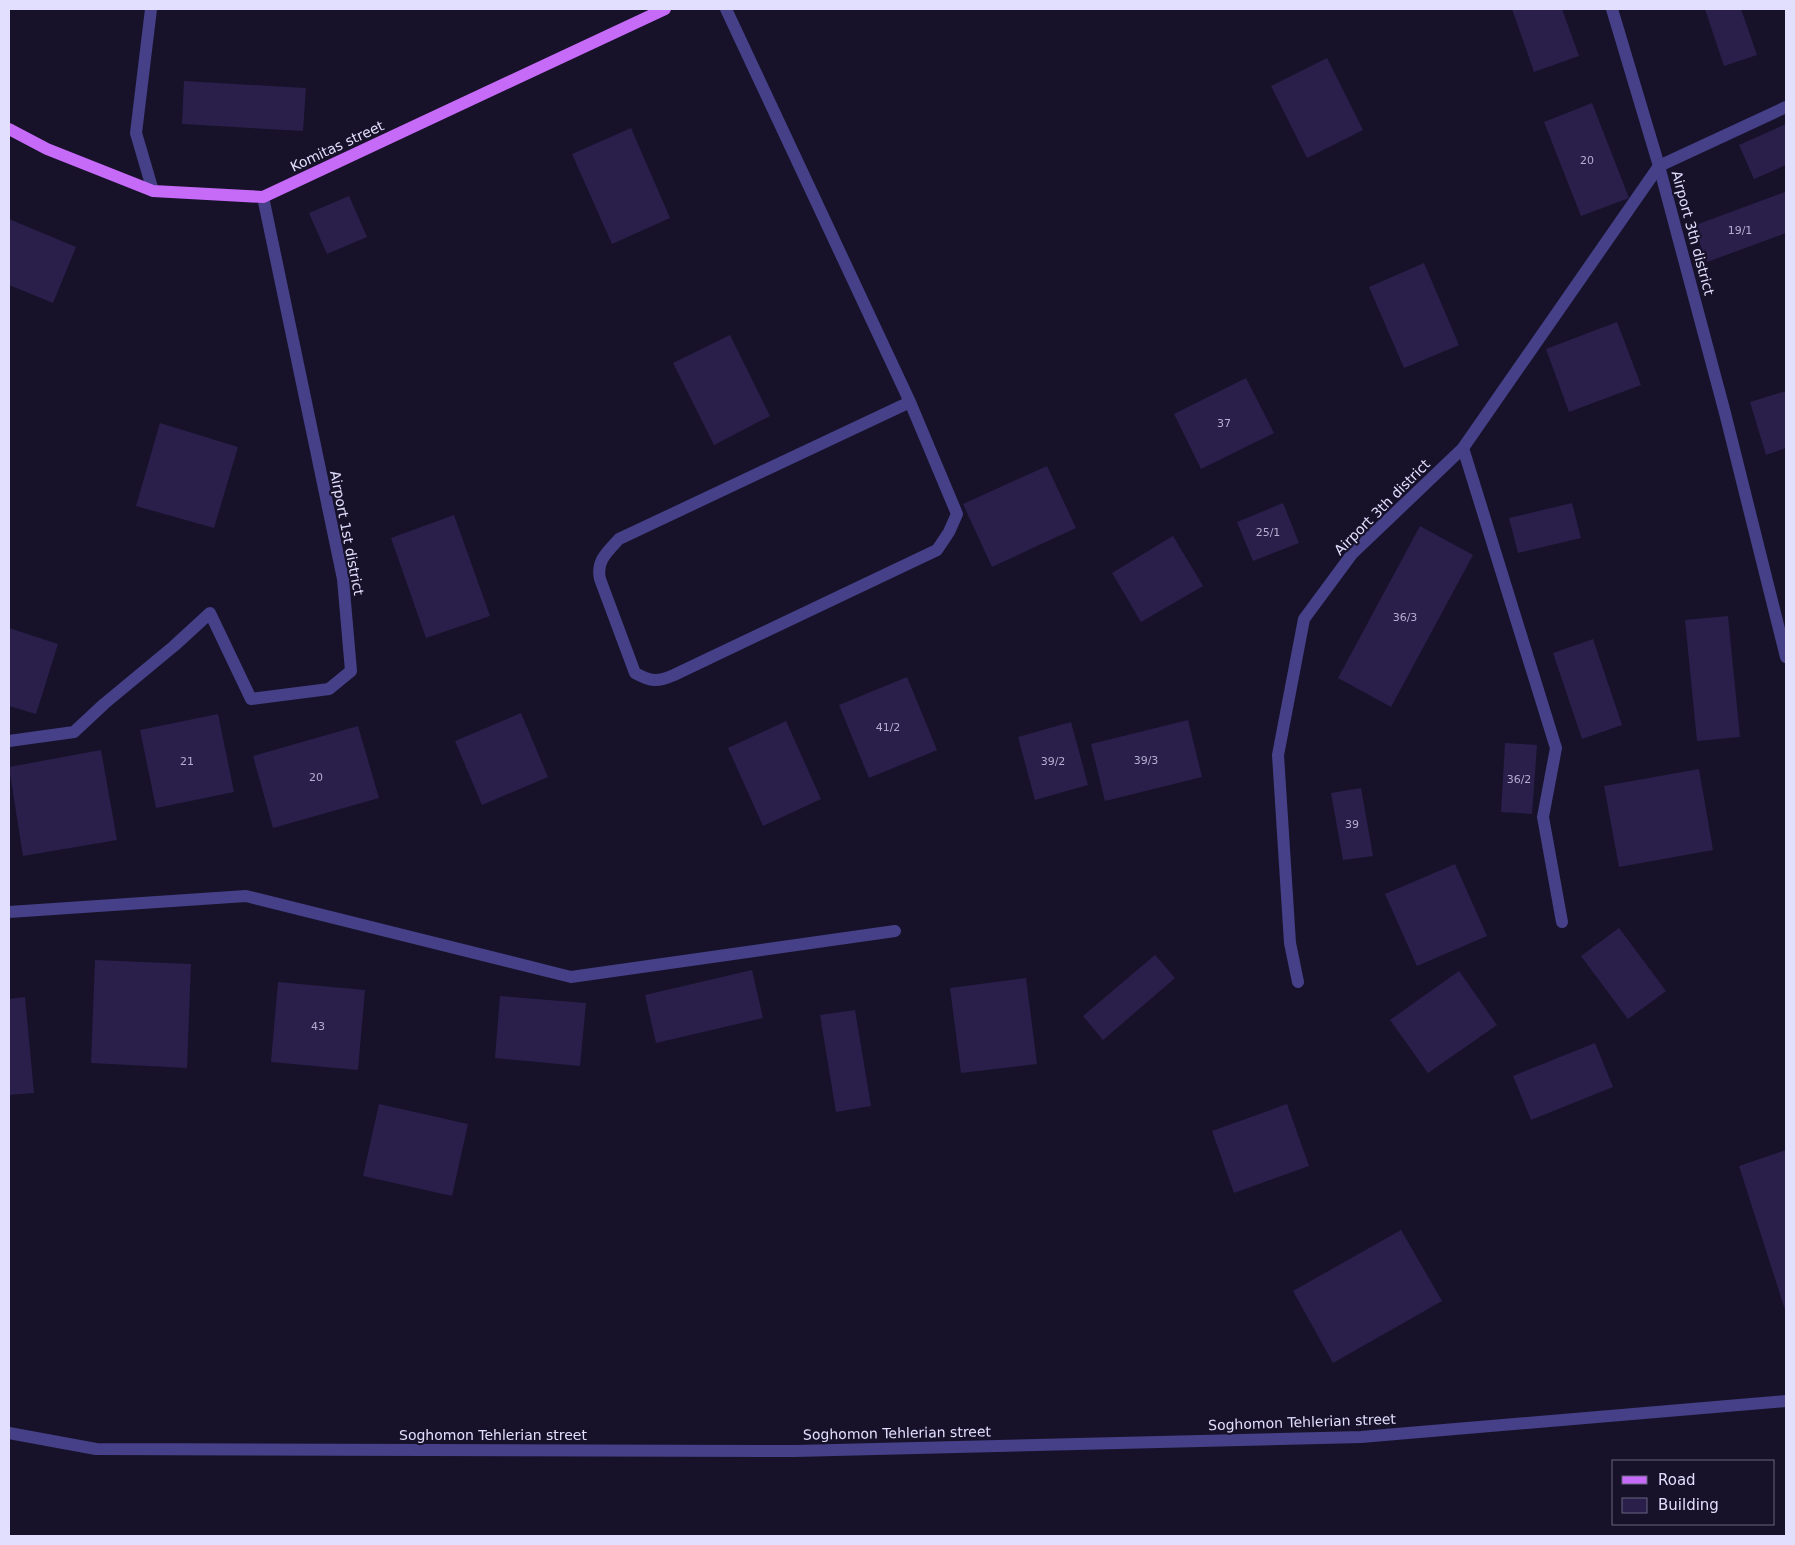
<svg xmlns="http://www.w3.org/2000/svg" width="1795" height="1545" font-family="'DejaVu Sans',sans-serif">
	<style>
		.building { fill: #291f4a }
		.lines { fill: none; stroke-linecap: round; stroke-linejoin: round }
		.minor { stroke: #454087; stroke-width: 12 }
		.major { stroke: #c66af8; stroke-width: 12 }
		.labels { text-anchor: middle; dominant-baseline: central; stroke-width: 4.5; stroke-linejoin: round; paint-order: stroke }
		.number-label { font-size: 11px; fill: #b4aed0 }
		.street-label { font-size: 14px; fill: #e2defd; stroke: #17122a }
	</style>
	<rect width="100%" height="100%" fill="#17122a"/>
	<g class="building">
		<polygon points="1512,9 1562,9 1579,56 1534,72"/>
		<polygon points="1705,9 1741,9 1757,55 1724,66"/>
		<polygon points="1327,58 1363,130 1307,158 1271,86"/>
		<polygon points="184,81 306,88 303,131 182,124"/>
		<polygon points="1592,103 1629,198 1581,216 1544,122"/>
		<polygon points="1786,124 1786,165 1754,179 1739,145"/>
		<polygon points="631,128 670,218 612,244 572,154"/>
		<polygon points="1785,192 1786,233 1707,262 1693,226"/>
		<polygon points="349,196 367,237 327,254 309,213"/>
		<polygon points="9,219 76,247 53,303 9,285"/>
		<polygon points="1424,263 1459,345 1404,368 1369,287"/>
		<polygon points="1617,322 1641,385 1569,412 1546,349"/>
		<polygon points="730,335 770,416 714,445 673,363"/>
		<polygon points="1246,378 1274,433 1201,469 1174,414"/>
		<polygon points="1786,391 1786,448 1766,455 1750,402"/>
		<polygon points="160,423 238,447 214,528 136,506"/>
		<polygon points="1047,466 1076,528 992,567 963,504"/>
		<polygon points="1283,503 1299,543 1253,561 1237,522"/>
		<polygon points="1572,503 1581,538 1518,553 1509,518"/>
		<polygon points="454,515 490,616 426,638 391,538"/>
		<polygon points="1420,526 1473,555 1391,707 1338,678"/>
		<polygon points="1173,536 1203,586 1141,622 1112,573"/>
		<polygon points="1728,616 1740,737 1697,741 1685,620"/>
		<polygon points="9,628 58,644 36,714 9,706"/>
		<polygon points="1593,639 1622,725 1582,739 1553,653"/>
		<polygon points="907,677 937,750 869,778 839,705"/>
		<polygon points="521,713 548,777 482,805 455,741"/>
		<polygon points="218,714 234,792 156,808 140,730"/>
		<polygon points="1188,720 1202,777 1105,801 1091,744"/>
		<polygon points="786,721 821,799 763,826 728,748"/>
		<polygon points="1071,722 1088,785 1035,800 1018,737"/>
		<polygon points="358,726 379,798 273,828 253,756"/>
		<polygon points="1505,743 1537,745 1532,814 1501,812"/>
		<polygon points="101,750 117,840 23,856 9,767"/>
		<polygon points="1699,769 1713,850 1619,867 1604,786"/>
		<polygon points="1361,788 1373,856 1343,860 1331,793"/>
		<polygon points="1455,864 1487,936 1417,966 1385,894"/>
		<polygon points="1619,928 1666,991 1628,1019 1581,956"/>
		<polygon points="1155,955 1175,978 1103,1040 1083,1016"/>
		<polygon points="95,960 191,964 187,1068 91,1063"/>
		<polygon points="752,970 763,1018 656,1043 645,995"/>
		<polygon points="1459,971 1497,1025 1428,1073 1390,1020"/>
		<polygon points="1026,978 1037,1064 961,1073 950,988"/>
		<polygon points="278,982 365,990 358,1070 271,1062"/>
		<polygon points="500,996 586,1003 580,1066 495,1058"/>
		<polygon points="25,997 34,1093 9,1095 9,999"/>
		<polygon points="855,1010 871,1106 836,1112 820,1015"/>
		<polygon points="1595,1043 1613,1087 1531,1120 1513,1076"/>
		<polygon points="379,1104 468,1124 452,1196 363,1176"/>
		<polygon points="1287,1104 1309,1166 1234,1193 1212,1131"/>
		<polygon points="1786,1150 1786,1313 1739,1166"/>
		<polygon points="1401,1230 1442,1301 1333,1363 1293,1291"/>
	</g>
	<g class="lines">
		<g class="minor">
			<polyline points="151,9 136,133 153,191"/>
			<path d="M726,9L910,402L957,514L949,532L937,550L674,675C658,682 651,682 635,673L600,579C596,561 607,552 619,539L910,402"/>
			<polyline points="1612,9 1659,166 1725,413 1786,657"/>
			<polyline points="1463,448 1556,748 1543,817 1562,922"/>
			<polyline points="9,741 74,732 104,704 174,646 210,613 251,699 329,689 351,671 343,579 263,197"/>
			<polyline points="9,912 246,896 571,977 895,931"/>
			<polyline points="1298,982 1290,943 1278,755 1304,619 1352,554 1463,448 1659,166 1786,107"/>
			<polyline points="9,1433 96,1449 795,1451 1361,1437 1786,1401"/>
		</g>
		<polyline class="major" points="9,129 47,149 153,191 263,197 665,9"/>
	</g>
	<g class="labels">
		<g class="number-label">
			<text x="1587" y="160">20</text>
			<text x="1740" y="230">19/1</text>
			<text x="1224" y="423">37</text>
			<text x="1268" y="532">25/1</text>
			<text x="1405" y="617">36/3</text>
			<text x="888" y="727">41/2</text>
			<text x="1146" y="760">39/3</text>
			<text x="187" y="761">21</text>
			<text x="1053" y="761">39/2</text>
			<text x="316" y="777">20</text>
			<text x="1519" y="779">36/2</text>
			<text x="1352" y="824">39</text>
			<text x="318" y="1026">43</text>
		</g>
		<g class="street-label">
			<text transform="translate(337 146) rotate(-25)">Komitas street</text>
			<text transform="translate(1693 233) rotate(75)">Airport 3th district</text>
			<text transform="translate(1382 507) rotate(-45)">Airport 3th district</text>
			<text transform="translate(347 533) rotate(79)">Airport 1st district</text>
			<text transform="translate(1302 1422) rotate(-2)">Soghomon Tehlerian street</text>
			<text transform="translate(897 1433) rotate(-1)">Soghomon Tehlerian street</text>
			<text x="493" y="1435">Soghomon Tehlerian street</text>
		</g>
	</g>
	<rect width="1795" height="1545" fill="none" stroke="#e2defd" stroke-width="20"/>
	<rect x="1612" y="1460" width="162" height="65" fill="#17122a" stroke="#68647e"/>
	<rect x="1622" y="1476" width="25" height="8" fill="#c66af8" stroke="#68647e"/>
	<text x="1658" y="1485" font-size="15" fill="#e2defd">Road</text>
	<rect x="1622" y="1498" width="25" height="15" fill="#291f4a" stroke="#68647e"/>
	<text x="1658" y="1510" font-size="15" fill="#e2defd">Building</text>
</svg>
